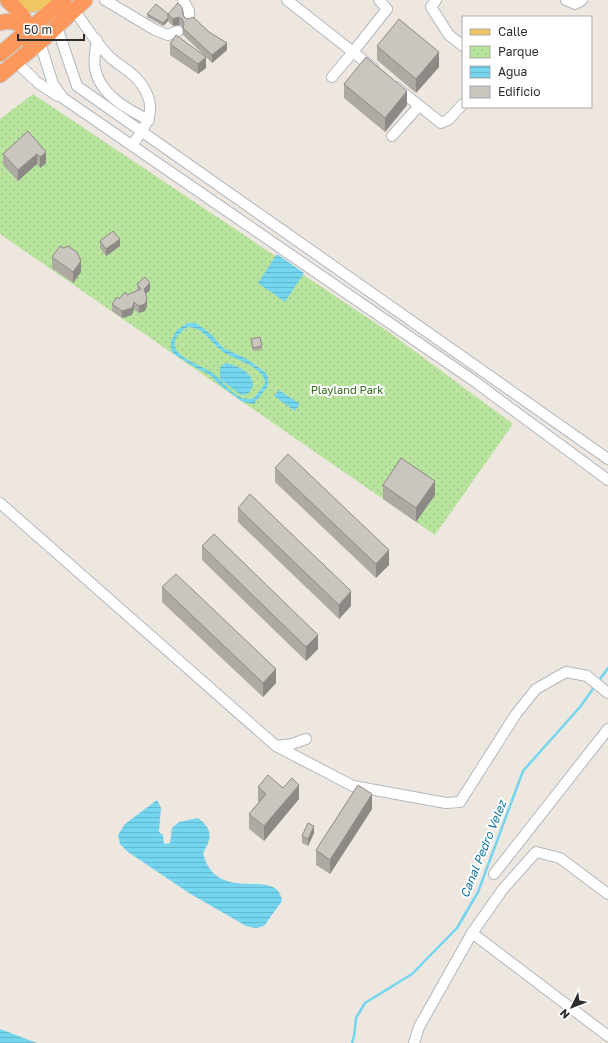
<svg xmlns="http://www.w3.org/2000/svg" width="608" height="1043" font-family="'Golos Text',sans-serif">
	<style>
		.park { fill: url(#park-dots) }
		.water { fill: url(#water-rules); fill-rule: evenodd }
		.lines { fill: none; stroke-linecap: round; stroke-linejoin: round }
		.stream { stroke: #74d5ef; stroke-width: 2.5 }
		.minor-casing { stroke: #b3b7c0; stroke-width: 12 }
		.major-casing { stroke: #c8c8c8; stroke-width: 15 }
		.highway-casing { stroke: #c8c8c8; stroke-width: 17 }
		.minor { stroke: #fff; stroke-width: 10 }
		.major { stroke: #f0c763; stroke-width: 13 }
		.highway { stroke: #fd985c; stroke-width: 15 }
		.wall { fill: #aea9a3 }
		.shaded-wall { fill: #8d8a85 }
		.building { fill: #cac5be; stroke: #8d8a85 }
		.labels { text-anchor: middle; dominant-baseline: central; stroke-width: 4; stroke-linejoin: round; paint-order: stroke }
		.park-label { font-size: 11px; fill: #316b1b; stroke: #fff }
		.water-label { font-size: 12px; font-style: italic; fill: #0e76a0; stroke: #fff }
	</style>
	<defs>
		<pattern id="park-dots" width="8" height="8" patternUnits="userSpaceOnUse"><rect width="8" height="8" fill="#b9e49d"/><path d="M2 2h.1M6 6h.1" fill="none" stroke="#9fc488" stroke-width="1.8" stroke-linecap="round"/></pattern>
		<pattern id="water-rules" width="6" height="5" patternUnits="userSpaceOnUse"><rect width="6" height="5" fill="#74d5ef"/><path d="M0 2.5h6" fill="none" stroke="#65b7cd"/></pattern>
	</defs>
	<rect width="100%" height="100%" fill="#eee7e0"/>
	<polygon class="park" points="33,94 386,330 513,424 435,535 0,234 0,119"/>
	<g class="water">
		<polygon points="277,254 304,273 285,302 258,283"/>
		<path d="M188,323H196L211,334L223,348L247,359L266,373L268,378V386L254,404L243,402L221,386L210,375L191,365L174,354L171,350V341L177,330ZM188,327C204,327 213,346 225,353C236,360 265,367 265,384L254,398C238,404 224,382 214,374C203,365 165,356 177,337C180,333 183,329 188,327Z"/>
		<path d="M226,363C238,366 253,372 253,386L248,394L241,395L220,379V367Z"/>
		<polygon points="279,390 300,404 295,411 274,396"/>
		<path d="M157,800L161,808L159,832L163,835L164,844L170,843L172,828L179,822L198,818C213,829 212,838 203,853C216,907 278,865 282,901L264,926L256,928L246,926L189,893L128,852L120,844L118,835L125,824Z"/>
		<polygon points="0,1029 37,1043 0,1043"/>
	</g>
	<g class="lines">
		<g class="stream">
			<polyline points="598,682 608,668"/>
			<polyline points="352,1043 354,1036 356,1018 365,1003 412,974 457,928 478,892 523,771 580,707 595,686"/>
		</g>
		<g class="minor-casing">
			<g id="minor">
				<polyline points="105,0 155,30 168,35 178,31"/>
				<polyline points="183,0 189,11 189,20"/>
				<polyline points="287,0 353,52 332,77"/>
				<polyline points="436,0 431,7 449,35 463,46"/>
				<polyline points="566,0 575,4 582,0"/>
				<path d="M74,10C86,26 97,45 112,59C120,66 131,71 138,80C159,105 150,122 132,145"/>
				<polyline points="57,27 77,86 608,459"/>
				<path d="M97,40C96,49 93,60 95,68C99,94 128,110 149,120"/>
				<polyline points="39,43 42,49 53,84 63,98 474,381 608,480"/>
				<polyline points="16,62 34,79"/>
				<polyline points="373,68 353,52 387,9 379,0"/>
				<polyline points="38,83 58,96"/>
				<polyline points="396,87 441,123 448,120 463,104"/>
				<polyline points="392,136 419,106"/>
				<polyline points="0,503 276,746 353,786 446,803 460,802 516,714 536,689 566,672 587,676 608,693"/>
				<polyline points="276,746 292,744 306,739"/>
				<polyline points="494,874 608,729"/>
				<polyline points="472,933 608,1036"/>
				<polyline points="414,1043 419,1027 472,933 503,889 536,852 560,858 608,894"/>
			</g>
		</g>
		<g class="major-casing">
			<path id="major" d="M7,0C21,9 35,6 49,0"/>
		</g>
		<g class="highway-casing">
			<g id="highway">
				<path d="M8,1C19,11 32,23 26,39"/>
				<path d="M0,23C11,19 19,23 28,30"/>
				<polyline points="0,54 64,0"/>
				<polyline points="0,75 39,43 85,0"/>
			</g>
		</g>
		<use href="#minor" class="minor"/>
		<use href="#major" class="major"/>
		<use href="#highway" class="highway"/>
	</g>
	<g class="wall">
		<polygon points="147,14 183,15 185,18 227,50 212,63 206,57 206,68 198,74 170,55 170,44 205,56 183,35 182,26 179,25 173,26 168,21 163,26 147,17"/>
		<polygon points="377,46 439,67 416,93 377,60"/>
		<polygon points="344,84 407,105 385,132 344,98"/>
		<polygon points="28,131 46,163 40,168 37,164 18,181 3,165 3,154"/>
		<polygon points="100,241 120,246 106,256 100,248"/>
		<polygon points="52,257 81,272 73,283 52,268"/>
		<polygon points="137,284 150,290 146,294 147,306 145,311 139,313 134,309 132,315 122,318 112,311 112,304 119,299 127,295 137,291"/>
		<polygon points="251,339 262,346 262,350 253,351 251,343"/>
		<polygon points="275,468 389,565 376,578 275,482"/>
		<polygon points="383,485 435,495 416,522 383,499"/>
		<polygon points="238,508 351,606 339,619 238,522"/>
		<polygon points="202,546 318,649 306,661 202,560"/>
		<polygon points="162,587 276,683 263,697 162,602"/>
		<polygon points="258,787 283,788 299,799 264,841 249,829 249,814 259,802 258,801"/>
		<polygon points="372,809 330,874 316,865 316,850"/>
		<polygon points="314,833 308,846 302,843 302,836"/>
	</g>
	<g class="shaded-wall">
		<polygon points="179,17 179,25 173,26 173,19"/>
		<polygon points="168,18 168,21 163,26 163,23"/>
		<polygon points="227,43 227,50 212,63 212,55"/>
		<polygon points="439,52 439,67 416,93 416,79"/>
		<polygon points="206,57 206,68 198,74 198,64"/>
		<polygon points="407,91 407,105 385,132 385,118"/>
		<polygon points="46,152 46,163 40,168 40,157"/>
		<polygon points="37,154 37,164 18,181 18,170"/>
		<polygon points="120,239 120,246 106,256 106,249"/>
		<polygon points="81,261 81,272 73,283 73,272"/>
		<polygon points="150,283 150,290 144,296 144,289"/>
		<polygon points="147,298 147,306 145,311 139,313 139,306"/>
		<polygon points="134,302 134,309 132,315 122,318 122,311"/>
		<polygon points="435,481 435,495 416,522 416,508"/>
		<polygon points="389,550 389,565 376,578 376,564"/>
		<polygon points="351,591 351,606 339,619 339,605"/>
		<polygon points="318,635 318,649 306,661 306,647"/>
		<polygon points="276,669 276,683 263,697 263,683"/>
		<polygon points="299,785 299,799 264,841 264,826"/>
		<polygon points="372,794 372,809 330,874 330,860"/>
		<polygon points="314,826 314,833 308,846 308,839"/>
	</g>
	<g class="building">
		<polygon points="178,3 182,7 183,15 185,18 189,19 193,17 209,32 227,43 212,55 183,28 184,24 182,19 179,17 173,19 168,14"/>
		<polygon points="156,4 168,14 168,18 163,23 147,14"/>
		<polygon points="399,19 439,52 416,79 377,46"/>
		<polygon points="176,35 206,57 198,64 170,44"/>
		<polygon points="366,57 407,91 385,118 344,84"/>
		<polygon points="28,131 46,152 40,157 37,154 18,170 3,154"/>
		<polygon points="113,231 120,239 106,249 100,241"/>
		<polygon points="60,246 63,248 68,246 77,252 81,261 73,272 52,257"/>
		<polygon points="145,277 150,283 144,289 147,298 145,304 139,306 134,302 132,308 122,311 112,304 117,297 119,299 125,292 127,295 141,289 137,284"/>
		<polygon points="260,337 262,346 253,348 251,339"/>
		<polygon points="288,454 389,550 376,564 275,468"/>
		<polygon points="401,458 435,481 416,508 383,485"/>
		<polygon points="250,494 351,591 339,605 238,508"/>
		<polygon points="214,534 318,635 306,647 202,546"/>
		<polygon points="176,574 276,669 263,683 162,587"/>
		<polygon points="268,775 283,788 292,778 299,785 264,826 249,814 266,794 258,787"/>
		<polygon points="358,785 372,794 330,860 316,850"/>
		<polygon points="308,823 314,826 308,839 302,836"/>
	</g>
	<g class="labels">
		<g class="park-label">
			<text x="347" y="389">Playland Park</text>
		</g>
		<g class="water-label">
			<text transform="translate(483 849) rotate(-68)">Canal Pedro Velez</text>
		</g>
	</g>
	<rect x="462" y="16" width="130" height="92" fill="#ffffff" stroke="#ababab"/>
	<rect x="470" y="29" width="20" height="6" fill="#f0c763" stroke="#ababab"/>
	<text x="498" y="36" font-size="12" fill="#2d2d2d">Calle</text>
	<rect x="470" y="46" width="20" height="12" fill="url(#park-dots)" stroke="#ababab"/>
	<text x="498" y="56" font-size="12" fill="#2d2d2d">Parque</text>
	<rect x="470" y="66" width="20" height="12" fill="url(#water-rules)" stroke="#ababab"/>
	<text x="498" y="76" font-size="12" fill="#2d2d2d">Agua</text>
	<rect x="470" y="86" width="20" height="12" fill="#cac5be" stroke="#ababab"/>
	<text x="498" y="96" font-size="12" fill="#2d2d2d">Edificio</text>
	<g transform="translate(572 1007) rotate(227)" stroke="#ffffff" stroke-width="3" paint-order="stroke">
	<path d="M0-3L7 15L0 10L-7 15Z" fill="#2d2d2d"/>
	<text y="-6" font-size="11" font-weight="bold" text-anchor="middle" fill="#2d2d2d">N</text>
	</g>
	<path d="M18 34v6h66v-6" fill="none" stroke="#2d2d2d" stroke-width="2"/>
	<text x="24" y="34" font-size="12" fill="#2d2d2d" stroke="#ffffff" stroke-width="3" paint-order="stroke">50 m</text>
</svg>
